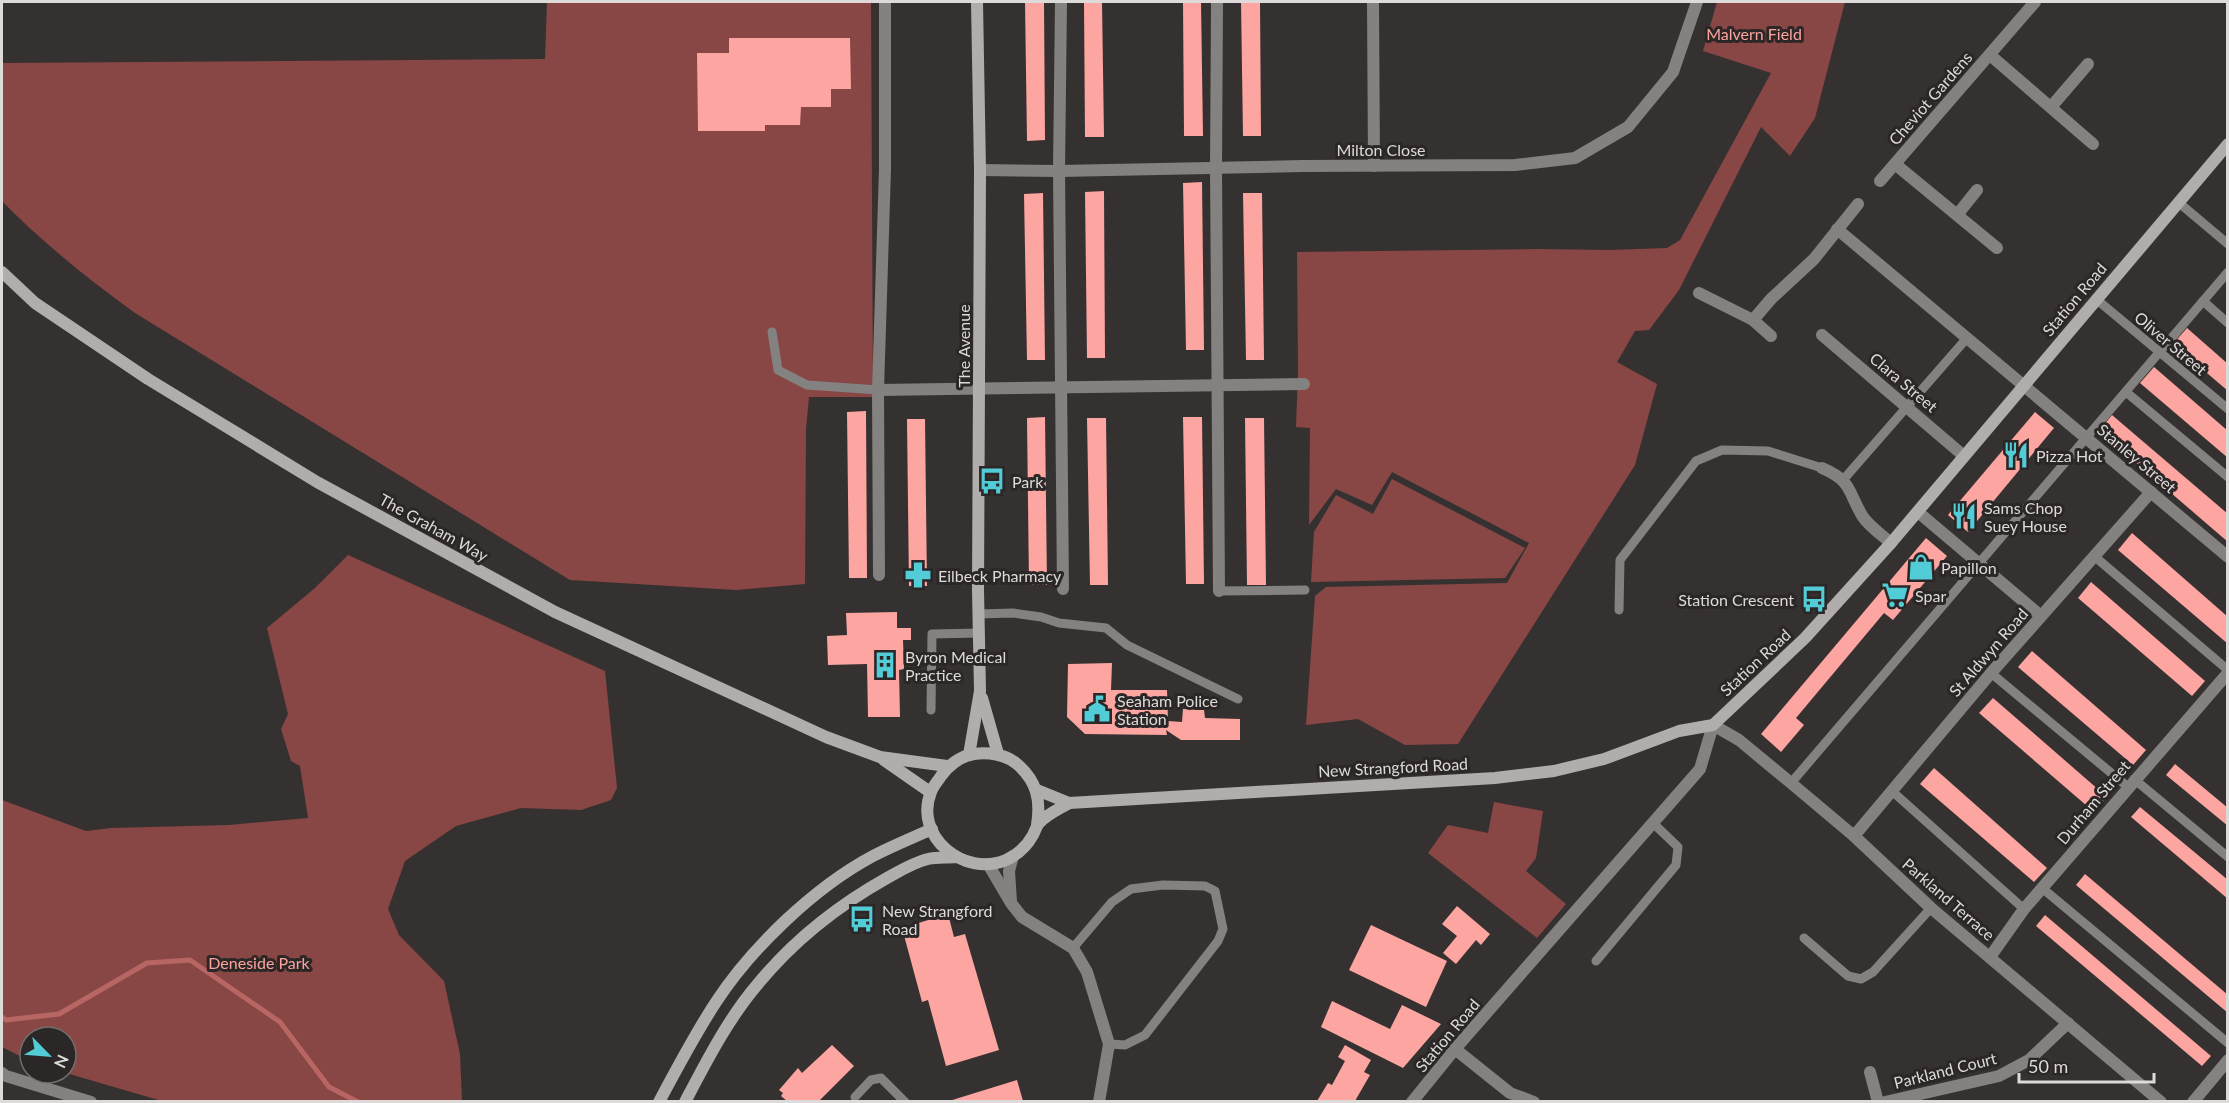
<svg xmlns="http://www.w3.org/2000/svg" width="2229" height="1103" font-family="Lato,sans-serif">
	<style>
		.green { fill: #884744 }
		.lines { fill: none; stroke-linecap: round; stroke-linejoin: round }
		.stream { stroke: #b86663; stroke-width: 5 }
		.building { fill: #fda5a0 }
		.lane { stroke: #848181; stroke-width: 9 }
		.street { stroke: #848181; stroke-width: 12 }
		.secondary { stroke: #b1adad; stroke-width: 12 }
		.labels { text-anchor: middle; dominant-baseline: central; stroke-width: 6; stroke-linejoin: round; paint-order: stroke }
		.park-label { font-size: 16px; fill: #fda39e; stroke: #2c2727 }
		.street-label { font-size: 16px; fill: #dedada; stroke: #2c2727 }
		.poi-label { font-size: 16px; fill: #dedada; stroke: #2c2727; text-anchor: start }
	</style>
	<rect width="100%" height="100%" fill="#363131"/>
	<g class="green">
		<path d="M547,2H871L873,397H809L806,429L805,584L736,590L570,580L135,313C87,278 43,243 2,201V63L545,59Z"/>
		<polygon points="1717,2 1845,2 1815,118 1790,156 1761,127 1679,290 1649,330 1635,331 1617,362 1657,384 1635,465 1458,744 1405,745 1358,719 1306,725 1315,596 1326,587 1507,583 1529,543 1392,472 1372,505 1336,489 1309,525 1310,428 1296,427 1298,371 1297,252 1537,249 1609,250 1667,248 1680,240 1771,73 1703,51"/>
		<polygon points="1392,479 1525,548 1505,578 1311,582 1314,532 1336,495 1373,514"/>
		<polygon points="348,555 605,671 617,788 611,800 581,810 521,808 456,826 405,861 388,909 399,935 444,981 460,1054 462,1101 162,1101 66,1073 66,1037 30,1037 30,1061 2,1047 2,800 86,831 111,828 229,825 308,818 300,766 291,761 281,729 288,714 267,628 315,588"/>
		<polygon points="1494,802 1543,811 1536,858 1526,871 1566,904 1537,938 1428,853 1448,825 1488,833"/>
	</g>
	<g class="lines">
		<polyline class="stream" points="2,1017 6,1020 59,1014 147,963 190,960 280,1022 329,1087 358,1102"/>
	</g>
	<g class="building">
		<polygon points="1025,2 1044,2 1045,140 1027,141"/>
		<polygon points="1084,2 1102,2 1104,137 1085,137"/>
		<polygon points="1183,2 1201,2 1203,136 1184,136"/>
		<polygon points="1241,2 1260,2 1261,136 1243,136"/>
		<polygon points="729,38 850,38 851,89 831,89 831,107 801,107 800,125 765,125 765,131 698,131 697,53 729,53"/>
		<polygon points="1202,182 1204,350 1186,350 1183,183"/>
		<polygon points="1104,191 1105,358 1087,358 1085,192"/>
		<polygon points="1043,193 1045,360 1027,360 1024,194"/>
		<polygon points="1243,193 1262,193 1264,360 1246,360"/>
		<polygon points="2187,328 2228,364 2228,391 2173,344"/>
		<polygon points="2154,367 2228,431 2228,458 2140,383"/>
		<polygon points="866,411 867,578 849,578 847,412"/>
		<polygon points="2035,412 2054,428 1968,532 1948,515"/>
		<polygon points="2112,415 2228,514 2228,542 2099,431"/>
		<polygon points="1045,417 1047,585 1029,585 1027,418"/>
		<polygon points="1183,417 1202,417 1204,584 1186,584"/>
		<polygon points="1087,418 1106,418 1108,585 1090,585"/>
		<polygon points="1245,418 1264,418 1266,585 1247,585"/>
		<polygon points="907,419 925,419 927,586 909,586"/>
		<polygon points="2132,533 2228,617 2228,644 2118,550"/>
		<polygon points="1926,538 1947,556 1893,620 1884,613 1796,718 1804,725 1781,752 1761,734"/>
		<polygon points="2091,582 2205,681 2192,696 2078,598"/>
		<polygon points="897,612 897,628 911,628 911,640 903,640 904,669 899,670 900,717 868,717 867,664 828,665 827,636 847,635 846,613"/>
		<polygon points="2032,651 2146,750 2133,765 2018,667"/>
		<polygon points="1112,663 1111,690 1167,690 1168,721 1182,722 1183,709 1204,710 1205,718 1240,719 1240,740 1181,740 1166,730 1167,735 1085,734 1067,717 1068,664"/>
		<polygon points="1993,698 2107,797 2094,812 1979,713"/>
		<polygon points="2175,764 2228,808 2228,826 2166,775"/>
		<polygon points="1934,768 2047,868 2034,882 1920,784"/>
		<polygon points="2140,807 2228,880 2228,899 2131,817"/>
		<polygon points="2085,874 2228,995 2228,1013 2076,885"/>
		<polygon points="1457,906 1490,934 1481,945 1476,940 1456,964 1443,953 1457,936 1442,924"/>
		<polygon points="948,914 954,937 965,934 999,1050 946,1066 928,1000 922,1002 902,928"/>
		<polygon points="2045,915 2211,1056 2202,1066 2036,926"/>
		<polygon points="1371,925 1447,961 1426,1007 1349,970"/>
		<polygon points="1332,1001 1390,1029 1402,1005 1441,1024 1403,1068 1321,1027"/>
		<polygon points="832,1045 854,1066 819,1101 787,1101 781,1096 783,1093 779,1090 798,1068 802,1073"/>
		<polygon points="1345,1045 1371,1060 1364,1072 1370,1075 1355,1101 1317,1101 1328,1083 1332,1085 1345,1061 1338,1057"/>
		<polygon points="1017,1080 1023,1101 949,1101"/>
	</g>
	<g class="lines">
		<g class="lane">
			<polyline points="2178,202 2228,244"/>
			<polyline points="2096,299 2228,409"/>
			<polyline points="2203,301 2228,323"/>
			<polyline points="772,332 778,370 807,385 878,390"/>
			<polyline points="2126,392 2228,477"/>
			<polyline points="1843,480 1967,338"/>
			<polyline points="2094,556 2228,670"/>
			<polyline points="1219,591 1305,590"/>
			<polyline points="1619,610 1620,560 1696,461 1722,450 1768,451 1822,468"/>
			<polyline points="978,614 1013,613 1041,617 1059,623 1106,628 1127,645 1238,699"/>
			<polyline points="1991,673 2128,787"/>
			<polyline points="931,710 932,634 979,633"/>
			<polyline points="2134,779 2228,857"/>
			<polyline points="1791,783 2228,272"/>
			<polyline points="1893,792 2024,909"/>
			<polyline points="2042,888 2228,1043"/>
			<polyline points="1804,938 1848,976 1861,979 1873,972 1931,908"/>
			<polyline points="1073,948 1112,902 1131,889 1163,885 1205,886 1215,891 1223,929 1218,941 1145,1035 1125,1045 1109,1044"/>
			<polyline points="1596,961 1676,865 1678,847 1653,823"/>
			<polyline points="855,1097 871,1080 881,1078 905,1102"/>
		</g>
		<g class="street">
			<polyline points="1061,2 1059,171 1063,589"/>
			<polyline points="1217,2 1216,168 1219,591"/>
			<polyline points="1373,2 1374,166"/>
			<polyline points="1990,55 2093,144"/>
			<polyline points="2051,107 2088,64"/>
			<polyline points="1895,164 1997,248"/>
			<polyline points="980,170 1059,171 1303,166 1515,165 1575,158 1628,127 1673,72 1697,2"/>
			<polyline points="1880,181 2035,2"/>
			<polyline points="1957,215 1977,190"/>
			<polyline points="1837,229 2228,557"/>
			<polyline points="1699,293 1753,320 1771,336"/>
			<polyline points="1753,320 1771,299 1814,259 1858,204"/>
			<polyline points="1822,335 1964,456"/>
			<polyline points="878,390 1304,384"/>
			<path d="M1822,468C1853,481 1848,493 1863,517C1870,527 1882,535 1891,543"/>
			<polyline points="1918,512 2041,616"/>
			<polyline points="879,575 878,390 885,169 885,2"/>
			<polyline points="1854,836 1991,673 2151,492"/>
			<polyline points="988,864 1011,903 1022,917 1073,948 1087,972 1109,1044 1099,1102"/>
			<polyline points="1011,902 1009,871 1013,856"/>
			<polyline points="1990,957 2024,909 2228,673"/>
			<polyline points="1455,1049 1510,1093 1534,1102"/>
			<polyline points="1870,1072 1878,1102"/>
			<polyline points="2,1073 6,1076 91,1102"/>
			<polyline points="1412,1102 1455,1049 1700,769 1713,725 1739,740 1791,783 1854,836 1931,908 2161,1102"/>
			<polyline points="1885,1102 1999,1076 2029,1060 2068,1023"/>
			<polyline points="2193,1102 2228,1060"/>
		</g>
		<g class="secondary">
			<polyline points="2,272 35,303 148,379 317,482 555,612 826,737 880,757 947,766"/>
			<polyline points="982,698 998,754"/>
			<polyline points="969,755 980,691 978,590 980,170 977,2"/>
			<polyline points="884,760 930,792"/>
			<polyline points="1037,790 1069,803 1495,778 1554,771 1604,759 1679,731 1713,725 1805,638 1891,543 2228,144"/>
			<path d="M1037,825C1041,800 1037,781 1017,764C1005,754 988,752 974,754C960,756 948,766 941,776C938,781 933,786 931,792C913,836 964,878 1006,860C1017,855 1027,846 1033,835C1035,831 1036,827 1039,823C1047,814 1059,809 1069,803"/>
			<path d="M659,1102C677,1068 695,1034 716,1002C752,947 815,887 873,856C892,846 912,838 932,829"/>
			<path d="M685,1102C706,1062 728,1019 757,985C793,941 837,906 887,878C900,871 914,862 928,859C937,857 947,858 956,857"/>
		</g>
	</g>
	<defs>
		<g id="restaurant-bare" transform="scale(2.07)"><path d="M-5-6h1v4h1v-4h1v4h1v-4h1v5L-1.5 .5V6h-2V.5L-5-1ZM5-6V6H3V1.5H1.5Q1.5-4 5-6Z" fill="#52ccd6" stroke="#2c2727" stroke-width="2.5" paint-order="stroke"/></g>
		<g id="bus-bare" transform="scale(2.07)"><path d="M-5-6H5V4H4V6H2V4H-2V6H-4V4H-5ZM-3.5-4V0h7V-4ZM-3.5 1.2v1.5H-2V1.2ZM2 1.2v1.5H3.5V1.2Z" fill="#52ccd6" stroke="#2c2727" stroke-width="2.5" paint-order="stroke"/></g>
		<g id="shop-bare" transform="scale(2.07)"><path d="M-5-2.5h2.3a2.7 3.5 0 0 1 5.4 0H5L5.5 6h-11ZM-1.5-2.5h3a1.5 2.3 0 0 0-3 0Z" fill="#52ccd6" stroke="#2c2727" stroke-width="2.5" paint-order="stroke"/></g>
		<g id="pharmacy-bare" transform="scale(2.07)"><path d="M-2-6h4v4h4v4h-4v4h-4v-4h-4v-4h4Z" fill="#52ccd6" stroke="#2c2727" stroke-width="2.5" paint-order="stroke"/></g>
		<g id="supermarket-bare" transform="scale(2.07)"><path d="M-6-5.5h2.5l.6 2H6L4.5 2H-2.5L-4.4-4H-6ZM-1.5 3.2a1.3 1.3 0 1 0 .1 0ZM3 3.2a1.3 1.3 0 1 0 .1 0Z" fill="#52ccd6" stroke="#2c2727" stroke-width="2.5" paint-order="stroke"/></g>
		<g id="building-bare" transform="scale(2.07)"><path d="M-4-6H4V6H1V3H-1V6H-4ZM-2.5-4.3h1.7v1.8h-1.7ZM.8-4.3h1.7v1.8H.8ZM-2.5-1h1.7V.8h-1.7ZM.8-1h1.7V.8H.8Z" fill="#52ccd6" stroke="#2c2727" stroke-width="2.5" paint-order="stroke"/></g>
		<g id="civic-bare" transform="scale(2.07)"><path d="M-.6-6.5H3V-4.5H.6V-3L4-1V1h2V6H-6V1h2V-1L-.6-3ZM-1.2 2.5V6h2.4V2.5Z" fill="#52ccd6" stroke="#2c2727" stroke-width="2.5" paint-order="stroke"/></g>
	</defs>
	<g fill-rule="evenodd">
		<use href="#restaurant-bare" x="2016" y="455"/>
		<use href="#bus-bare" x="992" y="481"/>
		<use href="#restaurant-bare" x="1964" y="516"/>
		<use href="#shop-bare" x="1921" y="567"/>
		<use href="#pharmacy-bare" x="918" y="575"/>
		<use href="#supermarket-bare" x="1895" y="595"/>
		<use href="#bus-bare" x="1814" y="599"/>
		<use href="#building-bare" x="885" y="665"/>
		<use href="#civic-bare" x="1097" y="709"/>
		<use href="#bus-bare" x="862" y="919"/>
	</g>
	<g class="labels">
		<g class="park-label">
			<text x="1754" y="33">Malvern Field</text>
			<text x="259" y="962">Deneside Park</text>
		</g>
		<g class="street-label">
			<text transform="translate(1930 98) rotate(-49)">Cheviot Gardens</text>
			<text x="1381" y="149">Milton Close</text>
			<text transform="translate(2074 299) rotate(-50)">Station Road</text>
			<text transform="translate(2171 343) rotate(40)">Oliver Street</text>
			<text transform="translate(963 346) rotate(-90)">The Avenue</text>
			<text transform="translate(1904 382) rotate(40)">Clara Street</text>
			<text transform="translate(2137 458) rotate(40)">Stanley Street</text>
			<text transform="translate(434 527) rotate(29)">The Graham Way</text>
			<text transform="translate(1988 652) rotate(-49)">St Aldwyn Road</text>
			<text transform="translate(1755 662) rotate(-43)">Station Road</text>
			<text transform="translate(1393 767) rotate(-3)">New Strangford Road</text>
			<text transform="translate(2093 802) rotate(-50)">Durham Street</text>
			<text transform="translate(1949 899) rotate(41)">Parkland Terrace</text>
			<text transform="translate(1447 1035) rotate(-50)">Station Road</text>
			<text transform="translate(1945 1070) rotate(-14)">Parkland Court</text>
		</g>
		<g class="poi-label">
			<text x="2036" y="455">Pizza Hot</text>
			<text x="1012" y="481">Park</text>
			<text x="1984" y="507">Sams Chop<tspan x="1984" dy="18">Suey House</tspan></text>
			<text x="1941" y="567">Papillon</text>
			<text x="938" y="575">Eilbeck Pharmacy</text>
			<text x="1915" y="595">Spar</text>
			<text x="1794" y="599" text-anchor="end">Station Crescent</text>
			<text x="905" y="656">Byron Medical<tspan x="905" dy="18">Practice</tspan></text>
			<text x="1117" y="700">Seaham Police<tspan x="1117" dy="18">Station</tspan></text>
			<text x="882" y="910">New Strangford<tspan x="882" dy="18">Road</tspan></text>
		</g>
	</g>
	<rect width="2229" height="1103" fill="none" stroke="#dedada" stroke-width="6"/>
	<g transform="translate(48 1055) rotate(115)"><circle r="28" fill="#2c2727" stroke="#736f6f" stroke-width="1.5"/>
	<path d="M0-4.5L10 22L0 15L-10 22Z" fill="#52ccd6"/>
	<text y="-9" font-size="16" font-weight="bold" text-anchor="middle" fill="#dedada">N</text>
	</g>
	<path d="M2019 1073v9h135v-9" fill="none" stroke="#dedada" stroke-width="3"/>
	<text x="2028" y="1073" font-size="18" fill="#dedada" stroke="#2c2727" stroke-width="4.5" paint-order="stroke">50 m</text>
</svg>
